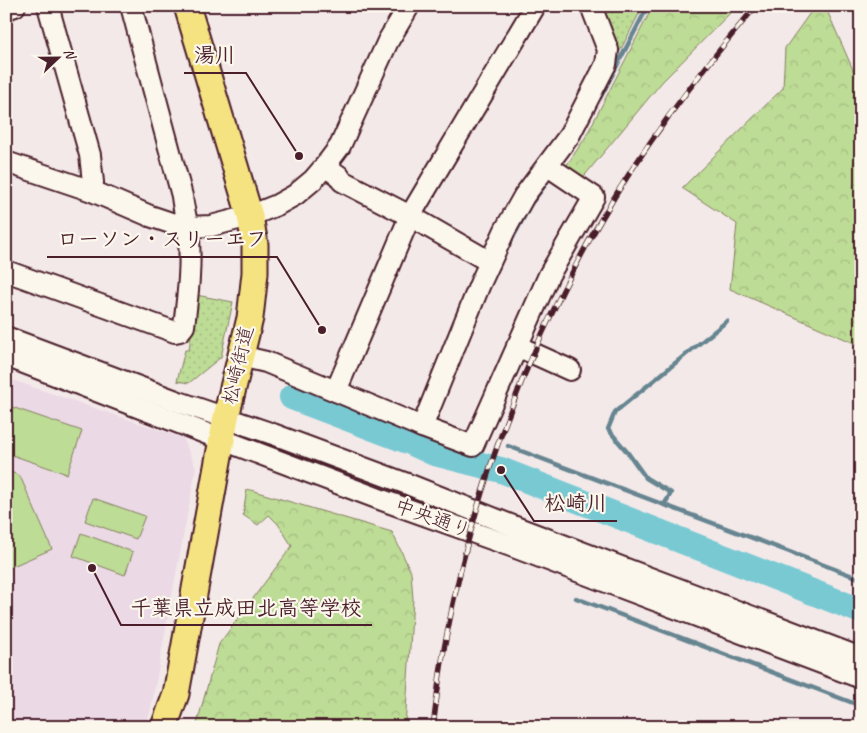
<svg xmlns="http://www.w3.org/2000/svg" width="867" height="733" font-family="Caveat,'Klee One',sans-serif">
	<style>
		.built { fill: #ebd9e6 }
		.green { fill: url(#green-dots); stroke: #847e60 }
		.forest { fill: url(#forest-crowns); stroke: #847e60 }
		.pitch { fill: #bddc95; stroke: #847e60 }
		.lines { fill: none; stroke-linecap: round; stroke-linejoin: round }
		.stream { stroke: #668590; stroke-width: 4.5 }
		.river { stroke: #79c9d3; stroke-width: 26 }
		.minor-casing { stroke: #4a1f2b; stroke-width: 24 }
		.major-casing { stroke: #4a1f2b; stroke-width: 29 }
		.minor { stroke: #fbf7ec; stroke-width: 20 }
		.major { stroke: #f5e382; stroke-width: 25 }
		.rail-casing { stroke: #4a1f2b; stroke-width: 5.5 }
		.rail { stroke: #fbf7ec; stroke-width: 4; stroke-dasharray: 11; stroke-linecap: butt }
		.labels { text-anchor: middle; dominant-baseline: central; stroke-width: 4.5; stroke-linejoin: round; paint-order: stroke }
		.street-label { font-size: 20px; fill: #4a1f2b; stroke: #fbf7ec }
		.leader { fill: none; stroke: #4a1f2b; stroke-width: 2 }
		.callout-dot { fill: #4a1f2b; stroke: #fbf7ec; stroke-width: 2 }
		.callout-label { font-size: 21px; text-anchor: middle; font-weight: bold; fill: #4a1f2b; stroke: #fbf7ec; stroke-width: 4.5; stroke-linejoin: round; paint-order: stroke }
	</style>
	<defs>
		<pattern id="green-dots" width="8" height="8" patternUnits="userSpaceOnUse" patternTransform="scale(1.25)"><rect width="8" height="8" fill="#bddc95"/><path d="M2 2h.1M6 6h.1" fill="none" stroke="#a4bc81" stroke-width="1.8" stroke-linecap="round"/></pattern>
		<pattern id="forest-crowns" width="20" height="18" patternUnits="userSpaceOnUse" patternTransform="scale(1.25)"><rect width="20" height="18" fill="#bddc95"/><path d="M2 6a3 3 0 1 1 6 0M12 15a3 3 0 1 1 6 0" fill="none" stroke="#a4bc81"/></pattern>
	</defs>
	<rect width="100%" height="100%" fill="#f4e9e9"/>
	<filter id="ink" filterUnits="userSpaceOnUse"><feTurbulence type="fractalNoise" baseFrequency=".02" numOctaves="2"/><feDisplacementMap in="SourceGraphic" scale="10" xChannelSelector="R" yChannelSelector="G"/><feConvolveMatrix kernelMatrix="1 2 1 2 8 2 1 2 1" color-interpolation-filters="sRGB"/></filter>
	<g filter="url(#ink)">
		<polygon class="built" points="6,378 183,438 196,468 150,713 142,727 6,727"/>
		<g class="green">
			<polygon points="600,6 643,6 618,55 616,42"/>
			<polygon points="196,295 233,302 221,357 189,383 177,381 185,350 189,350"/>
		</g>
		<g class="forest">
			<polygon points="653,6 737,6 662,82 571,192 554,184 585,138"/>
			<polygon points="815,6 825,6 861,88 861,346 730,289 737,224 682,188 783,88 785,48"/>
			<polygon points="247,489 392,532 411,572 413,599 405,727 196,727 219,644 292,546 278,524 269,515 258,525 243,515"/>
		</g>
		<g class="pitch">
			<polygon points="6,405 82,431 67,474 6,453"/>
			<polygon points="6,470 20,476 52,549 6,569"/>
			<polygon points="93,498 145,516 136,539 85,521"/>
			<polygon points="81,533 133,552 125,575 73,556"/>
		</g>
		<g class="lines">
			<g class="stream">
				<polyline points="600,98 648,6"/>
				<polyline points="509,245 531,204 546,184"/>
				<polyline points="508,446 861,579"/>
				<polyline points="664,505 671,493 646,478 628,453 608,429 615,412 727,321"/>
				<polyline points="576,598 861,706"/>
			</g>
			<polyline class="river" points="292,397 408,441 434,453 501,470 861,611"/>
			<g class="minor-casing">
				<g id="minor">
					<polyline points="48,6 90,155 93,182 92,191"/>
					<polyline points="6,9 15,6"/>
					<polyline points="6,162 92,191 150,216 177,225 188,227 211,226 250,216 277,205 295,195 313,180 325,166 340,146 388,41 409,6"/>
					<polyline points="325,166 339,176 342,181 410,216 490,262"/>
					<path d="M6,271L175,332L180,331L184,326C188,294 192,261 188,228C186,217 183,207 182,196L131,6"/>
					<polyline points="6,337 179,402 273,434 410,485 518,528 861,658"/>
					<polyline points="517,346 570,370"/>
					<polyline points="6,356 223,440 382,500 511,546 861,678"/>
					<polyline points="240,356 266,362 422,427 473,446 549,275 594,197 548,166"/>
					<polyline points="336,391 410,216 535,6"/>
					<polyline points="422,427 480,284 505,230 524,196 569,136 606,64 608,50 591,6"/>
				</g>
			</g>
			<g class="major-casing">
				<polyline id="major" points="164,727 176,694 226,417 250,318 255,273 255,245 250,216 187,6"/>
			</g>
			<use href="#minor" class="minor"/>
			<use href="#major" class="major"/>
			<g class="rail-casing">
				<g id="rail">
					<polyline points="857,6 861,15"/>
					<path d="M433,727C437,697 440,668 446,639C473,492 527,347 602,218C646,142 699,73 756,6"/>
				</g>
			</g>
			<use href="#rail" class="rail"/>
		</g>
	</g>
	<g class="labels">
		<g class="street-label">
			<text transform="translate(238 365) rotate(-77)">松崎街道</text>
			<text transform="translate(433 518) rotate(20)">中央通り</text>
		</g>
	</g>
	<path class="leader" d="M299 156L246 73H184M322 330L277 257H47M501 470L534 521H617M92 568L121 625H372"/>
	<g class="callout-dot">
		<circle cx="299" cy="156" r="5"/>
		<circle cx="322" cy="330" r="5"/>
		<circle cx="501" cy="470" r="5"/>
		<circle cx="92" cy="568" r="5"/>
	</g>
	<g class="callout-label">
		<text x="215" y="62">湯川</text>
		<text x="162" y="246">ローソン・スリーエフ</text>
		<text x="576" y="510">松崎川</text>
		<text x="246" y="615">千葉県立成田北高等学校</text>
	</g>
	<rect width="867" height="733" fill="none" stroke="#fbf7ec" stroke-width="25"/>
	<rect x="12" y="12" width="842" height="708" fill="none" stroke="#4a1f2b" stroke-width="2" filter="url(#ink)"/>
	<g transform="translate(58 58) rotate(68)" stroke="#fbf7ec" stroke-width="4" paint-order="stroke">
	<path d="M0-4L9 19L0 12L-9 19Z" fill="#4a1f2b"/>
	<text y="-8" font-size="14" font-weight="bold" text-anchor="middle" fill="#4a1f2b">N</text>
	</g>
</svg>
